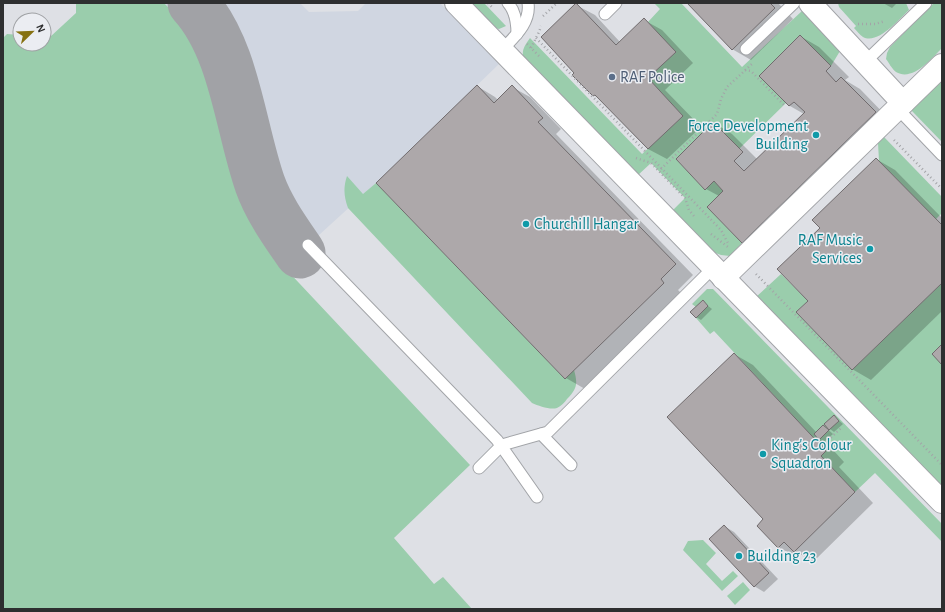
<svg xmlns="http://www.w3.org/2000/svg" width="945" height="612" font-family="'Alegreya Sans',sans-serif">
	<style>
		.built { fill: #d0d6e1 }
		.green { fill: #9acdac }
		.shadow { fill: #0003 }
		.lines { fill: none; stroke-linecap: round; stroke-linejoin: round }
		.taxiway { stroke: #a1a2a6; stroke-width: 51 }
		.building { fill: #ada8aa; stroke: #716c6e }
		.service-casing { stroke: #a2a4a8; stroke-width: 13 }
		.minor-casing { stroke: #a2a4a8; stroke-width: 24 }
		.path { stroke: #a3a4a8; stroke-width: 2.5; stroke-dasharray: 1 3; stroke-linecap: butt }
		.service { stroke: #fff; stroke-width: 11 }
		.minor { stroke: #fff; stroke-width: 22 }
		.service-dot { fill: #5c6f8a; stroke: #ebedf2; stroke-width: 1.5 }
		.culture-dot { fill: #0f9aa8; stroke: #ebedf2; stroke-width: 1.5 }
		.labels { text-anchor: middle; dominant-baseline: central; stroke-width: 3; stroke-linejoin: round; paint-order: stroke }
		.service-label { font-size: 16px; fill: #4e5e75; stroke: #ebedf2; text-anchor: start }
		.culture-label { font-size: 16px; fill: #0d838f; stroke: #ebedf2; text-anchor: start }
	</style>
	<rect width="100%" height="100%" fill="#dee0e5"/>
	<polygon class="built" points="164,3 300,3 309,12 358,11 366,3 440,3 499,64 376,183 284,267 260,238 239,186 177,16"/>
	<g class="green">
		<polygon points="76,3 164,3 177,16 204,67 239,186 260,238 284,267 470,465 394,538 434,584 443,577 472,609 3,609 3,38 7,34 20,35 20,44 44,44 44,36 50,37 76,13"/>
		<polygon points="469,3 484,3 506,26 499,29 492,27"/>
		<path d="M654,3H681L742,67L802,11L840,51L831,66L800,35L759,76L786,103L739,149L713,122L676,159L705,190L714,181L723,191L707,207L742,243L730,256L721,255L710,251L672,211L685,198L651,163L637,176L523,57C522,49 525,45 530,38L642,154L683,116L648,78L675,52L648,22L660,9Z"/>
		<path d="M838,3H906L909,10C899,19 878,45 863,37C860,35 857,31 854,28L856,26L839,7Z"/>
		<path d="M934,3H942V48C932,58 913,82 896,72C892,69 889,63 886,59L887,53L890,47Z"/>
		<polygon points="942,79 942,142 911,110"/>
		<polygon points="884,137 942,197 942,213 936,219 879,161 878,143"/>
		<path d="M347,176L363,194L376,183L565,379L574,370C578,384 577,389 567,399C565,402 561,406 557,408C550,410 539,406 532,403L348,208C344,197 343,188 347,176Z"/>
		<polygon points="781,274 808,301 796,312 852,370 942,283 942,486 756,297"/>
		<polygon points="707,289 713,289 942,524 942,542 875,473 855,492 821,456 826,451 714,331 710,334 696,318 708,306 703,301 696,307 692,304"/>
		<polygon points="703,540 716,553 706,564 722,581 733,571 738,576 722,591 683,550 688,541"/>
		<polygon points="743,582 750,590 735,605 727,596"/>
	</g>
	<g class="shadow">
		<polygon points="688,3 778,3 793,19 751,60 732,49"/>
		<polygon points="883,3 897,3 892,8"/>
		<polygon points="576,5 595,15 620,42 644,20 662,30 693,63 665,90 701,127 667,159 648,149 601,100 594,95 576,73"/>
		<polygon points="800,36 819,47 849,77 845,80 860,89 893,123 762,253 743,242 708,207 719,196 706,189 714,123 732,134 757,159 804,114 790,106 760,76"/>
		<polygon points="477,86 495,97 498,100 512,87 530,97 561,129 556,134 693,275 678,290 682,294 585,389 566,378 377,183"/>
		<polygon points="876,159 895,170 942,218 942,311 871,380 852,369 809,301 821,228"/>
		<polygon points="703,302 712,309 701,320 696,317"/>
		<polygon points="734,354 753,365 817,433 824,426 833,434 825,441 844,462 839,467 873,503 813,562 800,554 797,557 778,547 765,519"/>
		<polygon points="834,416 843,424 834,432 830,429"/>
		<polygon points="724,526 734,532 778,579 764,592 754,586"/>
	</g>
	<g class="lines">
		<path class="taxiway" d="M193,3C235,49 240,127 260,184C269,209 285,231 300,253"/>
	</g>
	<g class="building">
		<polygon points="576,3 616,45 644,18 676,52 648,78 683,116 648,149 595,95 593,96 572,75 574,73 541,37"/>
		<polygon points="687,3 770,3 775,8 732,50"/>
		<polygon points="800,35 831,66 826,71 836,82 841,77 876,112 742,243 707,207 723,191 714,181 705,190 676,159 713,122 743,152 734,161 744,171 805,112 794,102 789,106 759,76"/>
		<polygon points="477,85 494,103 512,85 543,118 538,122 676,264 661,279 664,283 565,379 376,183"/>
		<polygon points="876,158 942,225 942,283 852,370 796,312 808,301 777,269 820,228 812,220"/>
		<polygon points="703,300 708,306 696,318 690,312"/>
		<polygon points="942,344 942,365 932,354"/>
		<polygon points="734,353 826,451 821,456 855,492 794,552 784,542 778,548 757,526 763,519 667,417"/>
		<polygon points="834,415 839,421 829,430 824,424"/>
		<polygon points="823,425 829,430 819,440 814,434"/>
		<polygon points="724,525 769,573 754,587 709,539"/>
	</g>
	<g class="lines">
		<g class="service-casing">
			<g id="service">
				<path d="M508,3C515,11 517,23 517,34"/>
				<polyline points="605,14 616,3"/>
				<polyline points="746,49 794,3"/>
				<path d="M501,51C514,37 531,23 528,3"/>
				<polyline points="865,62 926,3"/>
				<polyline points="897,108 942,155"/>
				<polyline points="308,245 497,440 537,497"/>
				<polyline points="541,434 571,465"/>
				<polyline points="479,468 502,445 548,432 713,268"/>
			</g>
		</g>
		<g class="minor-casing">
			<g id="minor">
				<polyline points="456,3 942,502"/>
				<polyline points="810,3 903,103"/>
				<polyline points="723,278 942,65"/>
			</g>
		</g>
		<g class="path">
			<polyline points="488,3 493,8"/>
			<polyline points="543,16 557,3"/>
			<polyline points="858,24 875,24 885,21"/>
			<polyline points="536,38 721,230 729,245"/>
			<polyline points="527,44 539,56"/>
			<polyline points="531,48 539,32 541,26"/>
			<polyline points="745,70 751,71 784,105"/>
			<polyline points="894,140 942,189"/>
			<polyline points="636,158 651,163 685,198 689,210 694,216"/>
			<polyline points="661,169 717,114 721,99 727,87 753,63"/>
			<polyline points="711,234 728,247"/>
			<polyline points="756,274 942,465"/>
			<polyline points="825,443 841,428"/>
		</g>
		<use href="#service" class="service"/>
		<use href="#minor" class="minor"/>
	</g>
	<circle class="service-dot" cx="612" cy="77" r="4"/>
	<g class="culture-dot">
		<circle cx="816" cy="135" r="4"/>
		<circle cx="526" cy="224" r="4"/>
		<circle cx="870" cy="249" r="4"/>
		<circle cx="763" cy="454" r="4"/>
		<circle cx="739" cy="556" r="4"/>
	</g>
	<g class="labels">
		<g class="service-label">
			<text x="620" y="77">RAF Police</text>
		</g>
		<g class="culture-label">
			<text x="808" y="126" text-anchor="end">Force Development<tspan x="808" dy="18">Building</tspan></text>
			<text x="534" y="224">Churchill Hangar</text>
			<text x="862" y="240" text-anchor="end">RAF Music<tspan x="862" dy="18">Services</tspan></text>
			<text x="771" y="445">King's Colour<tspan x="771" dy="18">Squadron</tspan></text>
			<text x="747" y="556">Building 23</text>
		</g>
	</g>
	<rect width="945" height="612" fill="none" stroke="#2e2f30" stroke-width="8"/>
	<g transform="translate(32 32) rotate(67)"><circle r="19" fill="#ebedf2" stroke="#9fa1a4"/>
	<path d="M0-3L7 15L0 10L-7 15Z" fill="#867112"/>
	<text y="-6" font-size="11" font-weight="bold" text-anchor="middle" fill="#2e2f30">N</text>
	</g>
</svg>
